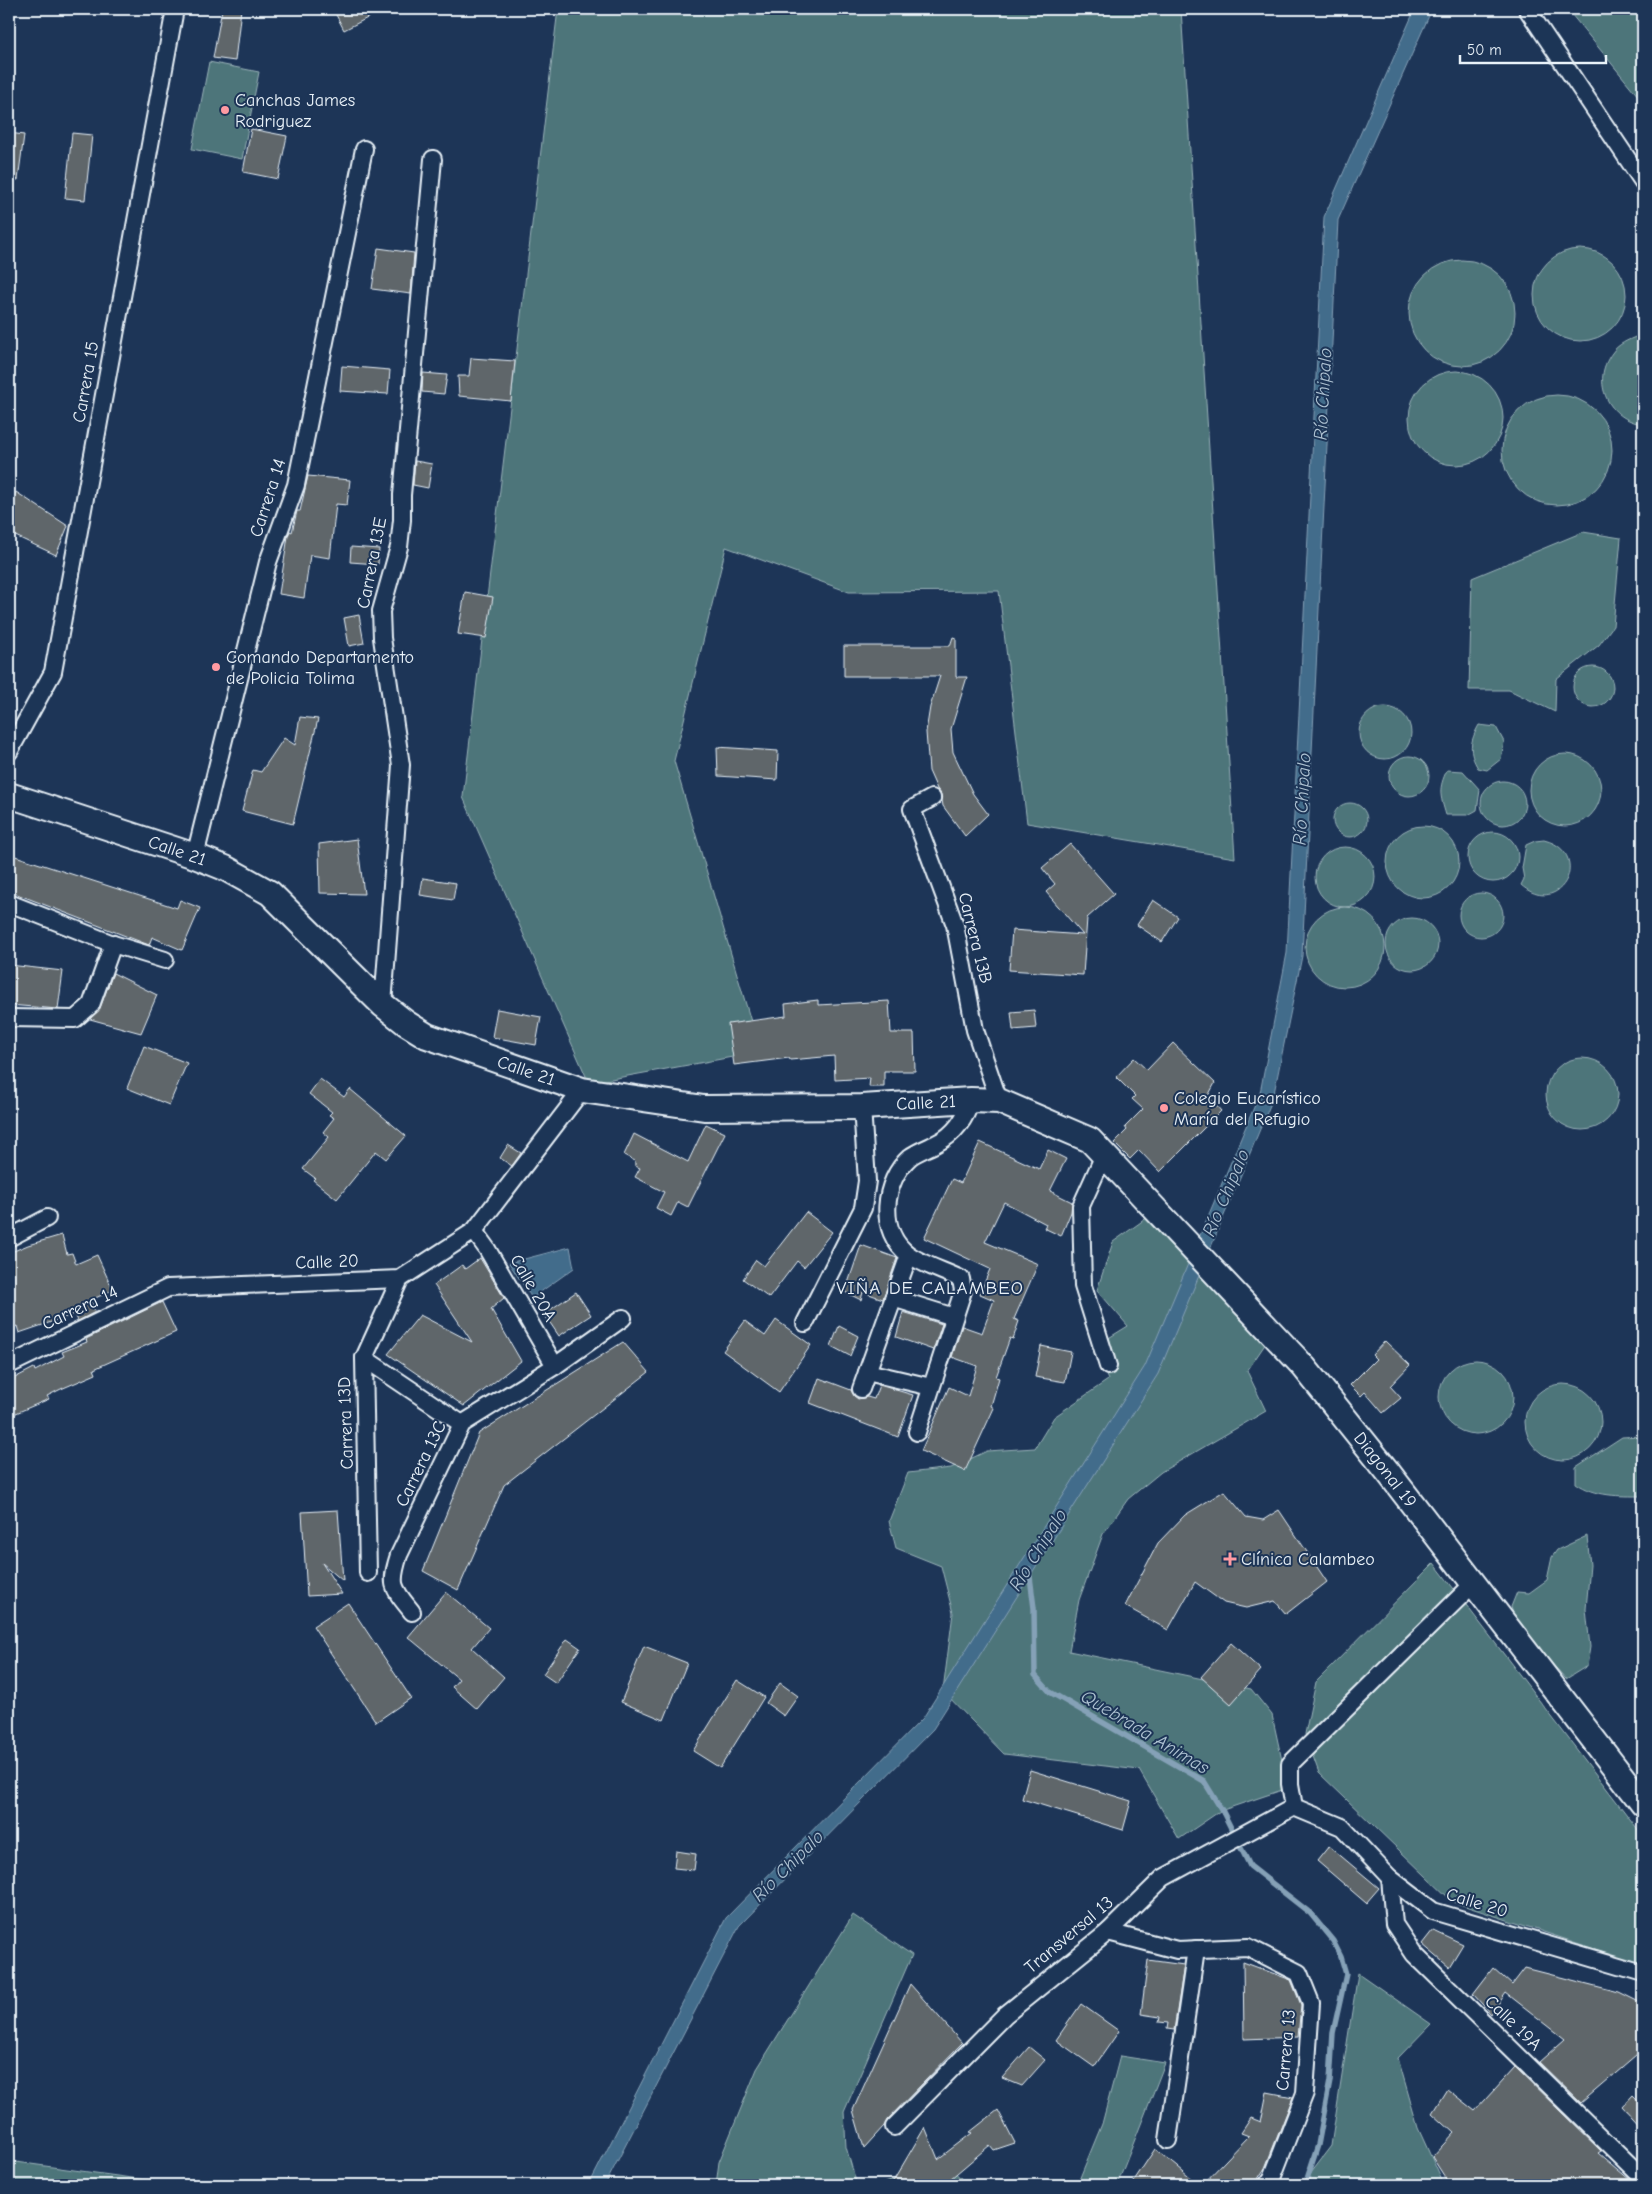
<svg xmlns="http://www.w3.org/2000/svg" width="1652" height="2194" font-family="'Comic Neue',sans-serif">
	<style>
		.green { fill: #4d757a; stroke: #9ab3b9 }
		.water { fill: #436c8b; stroke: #85a1b7 }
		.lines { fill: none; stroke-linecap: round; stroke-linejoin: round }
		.stream { stroke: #85a1b7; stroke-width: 5.5 }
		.building { fill: #5e666b; stroke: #e8f1f8 }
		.street-casing { stroke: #e8f1f8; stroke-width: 20 }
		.secondary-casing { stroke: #e8f1f8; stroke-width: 28 }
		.street { stroke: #1d3557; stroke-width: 16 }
		.secondary { stroke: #1d3557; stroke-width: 24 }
		.poi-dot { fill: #ff9aa2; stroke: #1d3557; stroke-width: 2 }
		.labels { text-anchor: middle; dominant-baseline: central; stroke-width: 4; stroke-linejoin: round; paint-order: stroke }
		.poi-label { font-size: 18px; fill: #e8f1f8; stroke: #1d3557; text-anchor: start }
		.street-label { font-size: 18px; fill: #e8f1f8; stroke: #1d3557 }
		.water-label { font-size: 19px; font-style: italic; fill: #aec2d2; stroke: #1d3557 }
		.neighbourhood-label { font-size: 19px; letter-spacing: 1px; fill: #e8f1f8; stroke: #1d3557 }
	</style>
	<rect width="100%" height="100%" fill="#1d3557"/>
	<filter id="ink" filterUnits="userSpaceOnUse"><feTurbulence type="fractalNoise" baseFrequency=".02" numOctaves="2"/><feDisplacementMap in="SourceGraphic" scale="10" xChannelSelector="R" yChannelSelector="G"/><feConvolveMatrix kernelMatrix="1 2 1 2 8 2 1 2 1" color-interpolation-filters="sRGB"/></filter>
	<g filter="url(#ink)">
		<g class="green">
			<polygon points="558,9 1181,9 1235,858 1027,823 999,591 849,592 726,547 674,761 760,1052 589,1083 463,797"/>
			<polygon points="1567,9 1643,9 1643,102"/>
			<polygon points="209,62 259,72 242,159 192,149"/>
			<circle cx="1580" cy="295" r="46"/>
			<circle cx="1462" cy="313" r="53"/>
			<path d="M1638,336H1643V424C1609,420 1590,382 1612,353C1618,344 1628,340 1638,336Z"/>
			<circle cx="1456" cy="418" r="47"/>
			<circle cx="1557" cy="450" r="55"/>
			<polygon points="1583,532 1621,538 1613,626 1599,645 1556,679 1555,712 1509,690 1469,690 1472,578"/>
			<circle cx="1593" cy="687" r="20"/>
			<circle cx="1385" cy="733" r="26"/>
			<path d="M1479,725L1496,727L1504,742L1501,759L1487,770L1478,768C1468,752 1470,741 1479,725Z"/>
			<circle cx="1565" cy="790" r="36"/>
			<circle cx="1409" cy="776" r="20"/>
			<path d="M1447,770L1463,771L1480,790L1477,810L1468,815H1446C1440,795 1438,789 1447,770Z"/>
			<circle cx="1503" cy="803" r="22"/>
			<circle cx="1350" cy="820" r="17"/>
			<circle cx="1423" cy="862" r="36"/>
			<circle cx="1493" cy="857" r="25"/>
			<path d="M1544,840C1594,852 1561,920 1521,885L1524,879L1522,868L1526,845L1535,841Z"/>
			<circle cx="1345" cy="877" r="30"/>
			<circle cx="1481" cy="915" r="22"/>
			<circle cx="1345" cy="947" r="40"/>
			<circle cx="1412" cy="944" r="26"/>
			<circle cx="1582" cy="1094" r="36"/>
			<polygon points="1155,1212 1266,1343 1247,1371 1266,1411 1161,1472 1128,1499 1103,1534 1079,1600 1069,1651 1251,1689 1272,1715 1288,1788 1220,1811 1179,1839 1139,1770 1004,1754 943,1691 953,1613 941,1566 896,1548 889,1521 908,1473 951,1468 987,1451 1035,1448 1054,1417 1108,1380 1094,1347 1128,1326 1097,1290 1113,1242"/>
			<circle cx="1476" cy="1397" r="37"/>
			<circle cx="1563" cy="1422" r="38"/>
			<path d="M1641,1436L1643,1443V1496C1619,1496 1596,1497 1576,1483V1467L1622,1437Z"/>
			<polygon points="1587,1536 1590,1565 1586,1609 1590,1647 1587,1666 1566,1679 1546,1657 1527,1633 1517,1626 1511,1607 1517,1592 1529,1593 1547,1580 1552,1557 1557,1550"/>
			<polygon points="1434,1563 1643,1836 1643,1965 1453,1902 1319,1773 1305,1734 1316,1682"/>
			<polygon points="853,1915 912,1955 844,2112 846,2147 857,2185 716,2185 719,2162 757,2069"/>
			<polygon points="1358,1973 1431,2024 1398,2058 1418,2128 1444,2185 1301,2185 1331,2146"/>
			<polygon points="1120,2056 1165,2063 1117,2185 1077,2185 1102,2124"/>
			<polygon points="9,2161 182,2185 9,2185"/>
			<polygon points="945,2163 968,2185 879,2185"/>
		</g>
		<g class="water">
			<polygon points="1415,9 1432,9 1338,220 1302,956 1273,1098 1158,1374 933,1729 739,1926 605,2185 589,2185 726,1918 923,1718 1145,1366 1260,1093 1287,953 1324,217"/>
			<polygon points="570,1247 574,1268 532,1298 509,1263"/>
		</g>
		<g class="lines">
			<polyline class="stream" points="1029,1569 1034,1608 1035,1675 1050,1692 1204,1781 1223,1812 1250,1866 1310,1913 1333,1941 1341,1957 1346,1974 1333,2033 1330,2081 1318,2145 1305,2185"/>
		</g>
		<g class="building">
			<polygon points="222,9 241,9 235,61 213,58"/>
			<polygon points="333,9 385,9 344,30"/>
			<polygon points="251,129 287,136 278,179 243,172"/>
			<polygon points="9,133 24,135 18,180 9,179"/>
			<polygon points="72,133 92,135 85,200 65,198"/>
			<polygon points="378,248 414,253 411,294 372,289"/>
			<polygon points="471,358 515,361 511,401 459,396 458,376 469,376"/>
			<polygon points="342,366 390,370 388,394 340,391"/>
			<polygon points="423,373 447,375 444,394 422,392"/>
			<polygon points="415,461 432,464 428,488 413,485"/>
			<polygon points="308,476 350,480 347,505 336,504 330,558 310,555 304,598 279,594 288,536 290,531 292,532 297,511 300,511"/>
			<polygon points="16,492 68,526 56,555 9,533 9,505"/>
			<polygon points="351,547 379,549 378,564 350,562"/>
			<polygon points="465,592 493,597 486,638 458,634"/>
			<polygon points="359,615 364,643 349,646 344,618"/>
			<polygon points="953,637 956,638 956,677 967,677 951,729 953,752 973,794 988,814 965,836 943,806 941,794 937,789 929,771 926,732 930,707 940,676 844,676 844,646 950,646"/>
			<polygon points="300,717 318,719 293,824 242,811 253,770 261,772 284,738 295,745"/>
			<polygon points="717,747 778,751 777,780 718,776"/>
			<polygon points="357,839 364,894 320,893 319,844"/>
			<polygon points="1070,844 1114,894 1087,918 1083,975 1009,970 1012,930 1083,935 1046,892 1055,884 1042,868"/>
			<polygon points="9,854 177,908 180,900 200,908 182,950 152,937 149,945 9,891"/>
			<polygon points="423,878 456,883 453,900 420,895"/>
			<polygon points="1153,900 1178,917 1162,942 1137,925"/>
			<polygon points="9,965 63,971 58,1009 9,1005"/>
			<polygon points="113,973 157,995 141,1033 90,1019 100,1008"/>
			<polygon points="818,1000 818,1005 889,1001 891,1033 914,1033 915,1071 884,1071 884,1087 869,1087 870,1078 835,1080 834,1056 790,1060 789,1058 734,1065 728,1024 786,1016 785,1004"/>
			<polygon points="497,1009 541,1017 536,1045 492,1037"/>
			<polygon points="1034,1010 1036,1028 1013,1030 1011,1012"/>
			<polygon points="1173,1043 1215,1083 1208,1096 1221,1111 1160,1172 1139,1150 1130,1159 1114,1143 1127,1130 1125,1127 1143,1109 1132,1099 1135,1096 1116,1077 1134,1058 1147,1070"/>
			<polygon points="144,1046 187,1063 169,1105 127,1088"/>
			<polygon points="320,1079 344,1097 350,1089 406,1136 386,1159 376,1151 337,1199 313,1180 315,1178 303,1169 329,1137 323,1132 334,1118 329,1115 332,1112 309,1094"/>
			<polygon points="706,1124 725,1133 688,1207 678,1202 671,1216 656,1208 664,1192 635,1177 640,1168 635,1166 635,1161 624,1155 634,1134 688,1162"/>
			<polygon points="980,1142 1039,1169 1048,1150 1066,1159 1050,1191 1072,1202 1071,1212 1061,1236 1044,1228 1046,1224 1004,1202 985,1242 1038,1264 1014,1319 1019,1321 1013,1339 1010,1338 996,1377 999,1378 991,1406 994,1408 965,1471 921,1451 949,1387 968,1396 977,1366 952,1357 962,1326 982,1333 994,1300 980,1294 990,1269 924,1238 952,1179 961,1183"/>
			<polygon points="508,1145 521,1153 512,1166 500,1158"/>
			<polygon points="806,1212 832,1232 804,1267 797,1261 769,1298 743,1279 756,1260 764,1266"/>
			<polygon points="62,1235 67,1254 72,1253 76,1264 97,1255 113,1290 91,1300 95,1312 78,1321 75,1314 19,1333 17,1326 9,1329 9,1253 28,1245"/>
			<polygon points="861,1245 897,1258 883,1299 863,1292 861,1300 845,1292"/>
			<polygon points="480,1258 504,1298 491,1309 521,1361 464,1406 388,1354 420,1315 472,1342 434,1285 462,1265 465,1269"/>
			<polygon points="576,1292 591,1315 559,1336 544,1314"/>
			<polygon points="162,1302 176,1332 94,1369 96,1374 61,1389 47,1396 49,1399 9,1416 9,1381 34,1368 35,1371 64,1356 62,1352 87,1342 86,1339"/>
			<polygon points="903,1312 942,1324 933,1350 896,1337"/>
			<polygon points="776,1320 811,1345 779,1392 723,1351 745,1321 765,1336"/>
			<polygon points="839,1326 858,1336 850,1356 831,1346"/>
			<polygon points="1385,1341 1410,1365 1390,1386 1401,1398 1383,1413 1365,1392 1361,1396 1350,1385 1376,1359 1372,1355"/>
			<polygon points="623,1342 649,1372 504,1485 458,1590 423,1571 479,1433"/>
			<polygon points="1041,1346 1071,1352 1065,1382 1035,1377"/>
			<polygon points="819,1378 851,1390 854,1396 858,1399 867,1397 874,1399 879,1385 913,1395 898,1437 810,1403"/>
			<polygon points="1224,1491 1246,1517 1263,1520 1279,1510 1327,1582 1286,1614 1275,1601 1246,1608 1224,1603 1195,1582 1168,1630 1125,1606 1158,1543 1185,1515"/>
			<polygon points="338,1510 343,1581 322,1563 342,1594 307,1596 302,1512"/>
			<polygon points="446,1592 489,1628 472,1648 504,1677 477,1709 452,1687 459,1679 408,1637"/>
			<polygon points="348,1603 411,1698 376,1722 313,1626"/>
			<polygon points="567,1639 580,1648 556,1683 543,1674"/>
			<polygon points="1231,1643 1261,1670 1231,1704 1201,1677"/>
			<polygon points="644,1646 687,1663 664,1720 621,1702"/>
			<polygon points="737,1680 764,1697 720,1768 693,1751"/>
			<polygon points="780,1683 798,1696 784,1716 766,1703"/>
			<polygon points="1030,1770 1131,1801 1123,1830 1022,1799"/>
			<polygon points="1329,1846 1379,1888 1366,1903 1317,1861"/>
			<polygon points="676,1851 696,1854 694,1870 674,1868"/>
			<polygon points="1433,1930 1463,1944 1449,1967 1422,1944"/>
			<polygon points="1148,1960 1184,1965 1174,2030 1167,2029 1168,2023 1159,2022 1160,2017 1141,2014"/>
			<polygon points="1243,1962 1291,1980 1301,2005 1298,2037 1244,2039"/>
			<polygon points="1493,1968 1512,1985 1525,1968 1619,1992 1643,2004 1643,2050 1581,2103 1539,2062 1565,2039 1506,1993 1491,2014 1473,1994"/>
			<polygon points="910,1984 962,2043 887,2120 884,2126 864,2148 853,2110"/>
			<polygon points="1081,2004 1119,2031 1094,2067 1056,2040"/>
			<polygon points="1029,2047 1045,2060 1022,2086 1002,2078"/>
			<polygon points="1515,2067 1601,2151 1598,2153 1636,2185 1450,2185 1432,2157 1454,2133 1432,2113 1447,2089 1475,2111"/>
			<polygon points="1267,2092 1293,2097 1265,2168 1254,2185 1202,2185 1249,2136 1241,2133 1251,2118 1261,2122"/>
			<polygon points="1633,2095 1643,2105 1643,2130 1622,2107"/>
			<polygon points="998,2110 1015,2143 994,2150 990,2145 943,2185 891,2185 925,2127 938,2159 972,2133 970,2132"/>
			<polygon points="1155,2149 1199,2185 1131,2185"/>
		</g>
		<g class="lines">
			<g class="street-casing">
				<g id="street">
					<polyline points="1527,9 1643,182"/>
					<polyline points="9,752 53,672 175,9"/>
					<polyline points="932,798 912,809 955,925 975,1030 999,1101"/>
					<polyline points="195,856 268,562 296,485 364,149"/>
					<polyline points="9,903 113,944 165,960"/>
					<polyline points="383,1005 401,765 382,638 381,611 399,547 402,520 402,495 433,159"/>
					<polyline points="9,1018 75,1019 91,1005 113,944"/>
					<polyline points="1104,1155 1081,1206 1083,1286 1108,1366"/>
					<polyline points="474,1231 487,1249 555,1366"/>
					<polyline points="9,1238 47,1218"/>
					<polyline points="893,1298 954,1317"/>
					<polyline points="805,1323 863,1208 867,1181 862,1107"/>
					<polyline points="364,1358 462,1424"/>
					<polyline points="9,1365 168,1288 400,1279 474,1231 582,1090"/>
					<polyline points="867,1372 931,1387"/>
					<polyline points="861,1389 909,1255"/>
					<path d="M917,1432L963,1291L961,1279C944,1271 924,1265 909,1255C877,1232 883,1181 910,1157C918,1151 928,1148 937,1143C954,1135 966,1118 971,1100"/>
					<polyline points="368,1573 364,1358 400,1279"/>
					<polyline points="1474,1583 1290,1764 1290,1784 1294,1807 1342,1827 1390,1878 1433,1911 1643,1973"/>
					<path d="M412,1612C393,1588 389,1586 399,1555L462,1424L555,1366L623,1318"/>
					<polyline points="1390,1878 1394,1924 1414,1954 1643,2178"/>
					<polyline points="1108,1932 1177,1950 1248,1947 1299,1973 1311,2003 1305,2093 1272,2178 1267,2185"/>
					<polyline points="894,2127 1005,2015 1108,1932 1163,1878 1294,1807"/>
					<polyline points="1168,2140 1196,1949"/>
				</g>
			</g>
			<g class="secondary-casing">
				<polyline id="secondary" points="9,795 195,856 225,868 270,893 383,1005 406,1023 427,1036 582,1090 704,1108 862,1107 971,1100 999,1101 1090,1140 1304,1367 1388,1472 1643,1804"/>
			</g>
			<use href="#street" class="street"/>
			<use href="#secondary" class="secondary"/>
		</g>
	</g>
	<g class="poi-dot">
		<circle cx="225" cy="110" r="5"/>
		<circle cx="216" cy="667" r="5"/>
		<circle cx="1164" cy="1108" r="5"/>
		<path d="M1227.5 1551.5h5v5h5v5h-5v5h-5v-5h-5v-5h5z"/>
	</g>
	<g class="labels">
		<g class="poi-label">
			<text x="235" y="100">Canchas James<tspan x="235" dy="21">Rodriguez</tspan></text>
			<text x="226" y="657">Comando Departamento<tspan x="226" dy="21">de Policia Tolima</tspan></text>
			<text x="1174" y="1098">Colegio Eucarístico<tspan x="1174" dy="21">María del Refugio</tspan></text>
			<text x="1241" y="1559">Clínica Calambeo</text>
		</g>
		<g class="street-label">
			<text transform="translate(86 382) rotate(-80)">Carrera 15</text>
			<text transform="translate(268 498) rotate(-72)">Carrera 14</text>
			<text transform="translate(372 563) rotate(-79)">Carrera 13E</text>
			<text transform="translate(177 851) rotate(19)">Calle 21</text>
			<text transform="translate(975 938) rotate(76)">Carrera 13B</text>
			<text transform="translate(526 1071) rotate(19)">Calle 21</text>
			<text transform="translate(926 1103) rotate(-3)">Calle 21</text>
			<text transform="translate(327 1262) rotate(-2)">Calle 20</text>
			<text transform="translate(533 1288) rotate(60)">Calle 20A</text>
			<text transform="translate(80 1308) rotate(-25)">Carrera 14</text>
			<text transform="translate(346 1423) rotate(-92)">Carrera 13D</text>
			<text transform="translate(421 1464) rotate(-64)">Carrera 13C</text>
			<text transform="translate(1385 1470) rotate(52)">Diagonal 19</text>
			<text transform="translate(1477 1903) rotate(17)">Calle 20</text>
			<text transform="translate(1069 1935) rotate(-40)">Transversal 13</text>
			<text transform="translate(1513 2023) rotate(44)">Calle 19A</text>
			<text transform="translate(1286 2050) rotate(-85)">Carrera 13</text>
		</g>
		<g class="water-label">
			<text transform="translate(1323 394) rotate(-87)">Río Chipalo</text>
			<text transform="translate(1302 799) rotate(-87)">Río Chipalo</text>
			<text transform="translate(1226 1193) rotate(-67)">Río Chipalo</text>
			<text transform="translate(1038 1550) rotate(-58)">Río Chipalo</text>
			<text transform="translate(1145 1732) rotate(31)">Quebrada Animas</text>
			<text transform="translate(788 1866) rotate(-45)">Río Chipalo</text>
		</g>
		<g class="neighbourhood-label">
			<text x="930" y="1288">VIÑA DE CALAMBEO</text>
		</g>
	</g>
	<rect width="1652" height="2194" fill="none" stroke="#1d3557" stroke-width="30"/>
	<rect x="15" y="15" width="1622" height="2164" fill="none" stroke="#e8f1f8" stroke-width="2" filter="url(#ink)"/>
	<path d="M1460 55v8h146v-8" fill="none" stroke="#e8f1f8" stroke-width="2.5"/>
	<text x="1467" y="55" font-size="15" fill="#e8f1f8" stroke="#1d3557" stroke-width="4" paint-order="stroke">50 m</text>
</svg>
